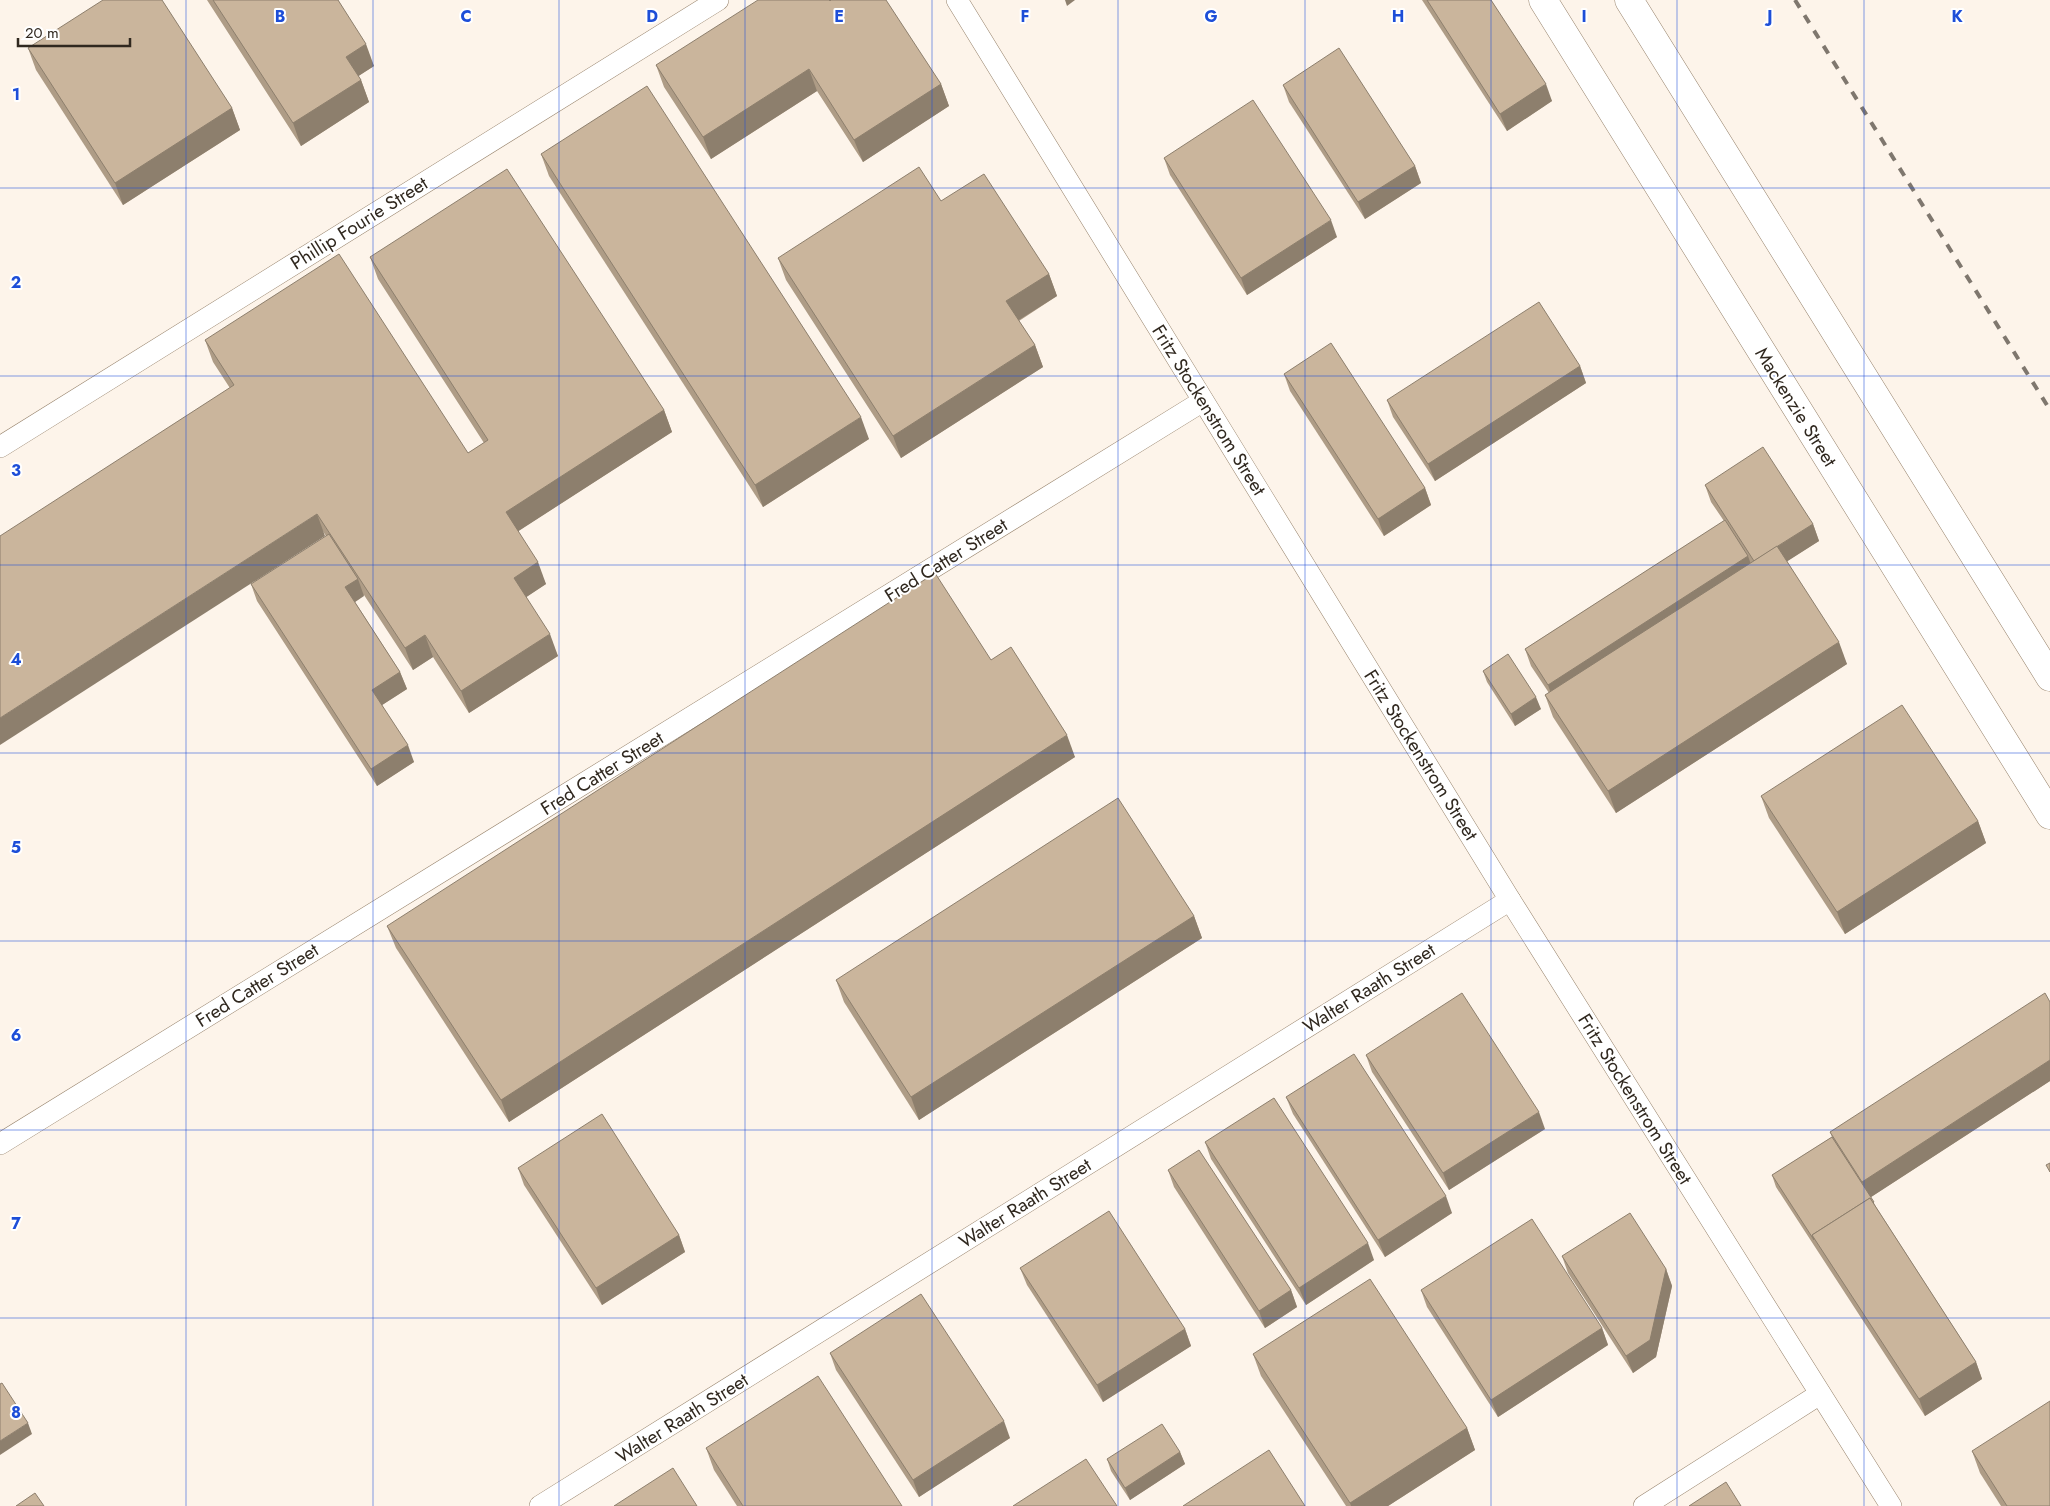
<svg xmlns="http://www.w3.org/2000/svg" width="2050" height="1506" font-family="Jost,sans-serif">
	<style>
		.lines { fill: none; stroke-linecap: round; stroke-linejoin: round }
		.service-casing { stroke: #98846d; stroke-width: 22 }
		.minor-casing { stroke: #98846d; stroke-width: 29 }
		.service { stroke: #fff; stroke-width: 21 }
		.minor { stroke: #fff; stroke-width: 28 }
		.rail { stroke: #7f776e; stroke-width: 4; stroke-dasharray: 9 9; stroke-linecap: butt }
		.wall { fill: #ae9c86 }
		.shaded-wall { fill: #8d7f6d }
		.building { fill: #cab59c; stroke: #8d7f6d }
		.grid { fill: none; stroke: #1d4ed8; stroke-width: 1; stroke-opacity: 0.55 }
		.labels { text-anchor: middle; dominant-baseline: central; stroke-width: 4; stroke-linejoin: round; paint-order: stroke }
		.street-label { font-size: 19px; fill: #30281f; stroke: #fff }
		.grid-label { font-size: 16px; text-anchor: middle; font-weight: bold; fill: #1d4ed8; stroke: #fff; stroke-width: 4; stroke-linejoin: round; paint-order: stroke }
	</style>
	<rect width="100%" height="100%" fill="#fdf4ea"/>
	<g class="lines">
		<g class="service-casing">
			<g id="service">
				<polyline points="957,0 1510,900 1891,1506"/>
				<polyline points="0,447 718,0"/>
				<polyline points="0,1144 1203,401"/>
				<polyline points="540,1506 1510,900"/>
				<polyline points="1644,1506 1820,1394"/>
			</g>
		</g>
		<g class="minor-casing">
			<g id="minor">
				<polyline points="1543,0 2050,815"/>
				<polyline points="1629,0 2050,677"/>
			</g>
		</g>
		<use href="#service" class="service"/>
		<use href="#minor" class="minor"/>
		<polyline class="rail" points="1795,0 2050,410"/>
	</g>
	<g class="wall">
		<polygon points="207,0 338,0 374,66 358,76 361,80 369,102 301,146"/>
		<polygon points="1422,0 1491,0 1552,101 1507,131"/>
		<polygon points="830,1 941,84 949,106 863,162 817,91 711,159 664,87 656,65"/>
		<polygon points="28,48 232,108 240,130 123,205 36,70"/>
		<polygon points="1283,85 1415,166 1421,183 1365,219 1289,102"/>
		<polygon points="541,154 869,439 763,507 549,176"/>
		<polygon points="1164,158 1337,237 1247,295 1170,175"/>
		<polygon points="941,201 1049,274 1057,296 1019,321 1035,345 1043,367 901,458 786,280 778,258"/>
		<polygon points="370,257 664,410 672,432 518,531 546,584 526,597 558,656 469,713 433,657 413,670 364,595 355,602 400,672 407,689 382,705 414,762 377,786 257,601 251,584 326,536 213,362 205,340 468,453 484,443 378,279"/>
		<polygon points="1580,366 1586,383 1435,481 1393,417 1387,400"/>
		<polygon points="1284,374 1425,488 1431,505 1384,536 1290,391"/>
		<polygon points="1705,485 1813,524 1819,541 1787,561 1847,664 1616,813 1553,717 1545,695 1549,693 1531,666 1525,649 1724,521 1711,502"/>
		<polygon points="991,660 1075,757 509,1122 396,948 387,926"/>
		<polygon points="1483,671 1541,709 1515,726 1487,682"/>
		<polygon points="1761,796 1978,821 1986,843 1845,934 1769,818"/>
		<polygon points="1194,916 1202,938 919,1120 844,1002 836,980"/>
		<polygon points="2050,1002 2050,1081 1871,1197 1876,1207 1976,1362 1982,1379 1925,1416 1776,1187 1772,1175 1832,1137 1830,1132"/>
		<polygon points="1366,1055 1545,1129 1449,1190 1372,1072"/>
		<polygon points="1286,1097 1452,1213 1385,1257 1293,1114"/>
		<polygon points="1205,1142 1374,1260 1306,1305 1211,1159"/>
		<polygon points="518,1168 679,1235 685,1252 602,1305 524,1185"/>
		<polygon points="1168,1170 1291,1290 1297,1307 1265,1328 1174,1187"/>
		<polygon points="1562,1256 1666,1269 1672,1286 1656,1357 1633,1373 1568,1273"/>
		<polygon points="1020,1268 1185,1329 1191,1346 1103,1402 1027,1285"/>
		<polygon points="1421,1290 1602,1328 1608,1345 1498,1417 1427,1307"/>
		<polygon points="830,1353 1010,1438 919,1497 836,1370"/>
		<polygon points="1253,1354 1467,1428 1475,1450 1388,1506 1346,1506 1261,1376"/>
		<polygon points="706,1448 902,1506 737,1506 714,1470"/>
		<polygon points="1972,1451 2050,1506 2001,1506 1980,1473"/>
		<polygon points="1180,1452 1185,1464 1130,1500 1111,1471 1107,1459"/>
	</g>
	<g class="shaded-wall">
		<polygon points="1065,0 1075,0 1067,6"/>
		<polygon points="366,44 374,66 354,79 346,57"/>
		<polygon points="809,69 817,91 711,159 703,137"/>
		<polygon points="361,80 369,102 301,146 293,123"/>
		<polygon points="941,84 949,106 863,162 854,140"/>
		<polygon points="1546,84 1552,101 1507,131 1500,114"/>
		<polygon points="232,108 240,130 123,205 115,183"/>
		<polygon points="1415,166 1421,183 1365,219 1358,202"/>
		<polygon points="1331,220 1337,237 1247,295 1241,278"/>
		<polygon points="1049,274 1057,296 1014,323 1006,301"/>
		<polygon points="1035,345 1043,367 901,458 893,436"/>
		<polygon points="1580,366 1586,383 1435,481 1428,464"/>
		<polygon points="664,410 672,432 514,534 506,512"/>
		<polygon points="861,417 869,439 763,507 755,485"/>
		<polygon points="1425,488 1431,505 1384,536 1378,519"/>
		<polygon points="317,514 325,536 0,745 0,718"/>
		<polygon points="1813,524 1819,541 1761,578 1755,561"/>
		<polygon points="1748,556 1754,573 1554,702 1548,685"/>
		<polygon points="538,562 546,584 522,600 514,578"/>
		<polygon points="358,579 364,596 352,604 345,587"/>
		<polygon points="550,634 558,656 469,713 461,691"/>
		<polygon points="425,635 433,657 413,670 405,648"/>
		<polygon points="1839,642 1847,664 1616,813 1608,791"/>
		<polygon points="400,672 407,689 379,707 372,690"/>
		<polygon points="1536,697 1541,709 1515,726 1511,714"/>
		<polygon points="1067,735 1075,757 509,1122 501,1100"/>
		<polygon points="408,745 414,762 377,786 371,769"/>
		<polygon points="1978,821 1986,843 1845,934 1837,912"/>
		<polygon points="1194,916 1202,938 919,1120 911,1097"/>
		<polygon points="2050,1060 2050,1081 1868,1199 1862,1182"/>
		<polygon points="1539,1112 1545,1129 1449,1190 1443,1173"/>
		<polygon points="1446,1196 1452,1213 1385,1257 1378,1240"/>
		<polygon points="679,1235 685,1252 602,1305 596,1288"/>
		<polygon points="1368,1243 1374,1260 1306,1305 1299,1288"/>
		<polygon points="1666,1269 1672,1286 1656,1357 1633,1373 1626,1356"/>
		<polygon points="1291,1290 1297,1307 1265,1328 1259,1311"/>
		<polygon points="1602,1328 1608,1345 1498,1417 1491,1400"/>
		<polygon points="1185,1329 1191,1346 1103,1402 1097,1385"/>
		<polygon points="1976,1362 1982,1379 1925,1416 1919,1399"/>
		<polygon points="1004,1421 1010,1438 919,1497 913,1480"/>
		<polygon points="28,1423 32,1434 0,1455 0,1441"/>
		<polygon points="1467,1428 1475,1450 1388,1506 1351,1506 1350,1503"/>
		<polygon points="1180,1452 1185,1464 1130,1500 1125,1488"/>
	</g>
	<g class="building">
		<polygon points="103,0 162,0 232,108 115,183 28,48"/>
		<polygon points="213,0 338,0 366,44 346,57 361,80 293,123"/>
		<polygon points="758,0 829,0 830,1 831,0 886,0 941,84 854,140 809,69 703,137 656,65"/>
		<polygon points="1427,0 1491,0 1546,84 1500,114"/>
		<polygon points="1339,48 1415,166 1358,202 1283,85"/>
		<polygon points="647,86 861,417 755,485 541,154"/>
		<polygon points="1253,100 1331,220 1241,278 1164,158"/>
		<polygon points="919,167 941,201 984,174 1049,274 1006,301 1035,345 893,436 778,258"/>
		<polygon points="507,169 664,410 506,512 538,562 514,578 550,634 461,691 425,635 405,648 317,514 0,718 0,536 234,385 205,340 339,254 468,453 488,440 370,257"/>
		<polygon points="1539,302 1580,366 1428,464 1387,400"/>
		<polygon points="1331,343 1425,488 1378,519 1284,374"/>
		<polygon points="1763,447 1813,524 1754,561 1705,485"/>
		<polygon points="1725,520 1748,556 1548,685 1525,649"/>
		<polygon points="329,534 358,579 345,587 400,672 372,690 408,745 371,769 251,584"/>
		<polygon points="1777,546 1839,642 1608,791 1545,695"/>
		<polygon points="935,573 991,660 1011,647 1067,735 501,1100 387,926"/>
		<polygon points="1508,654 1536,697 1511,714 1483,671"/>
		<polygon points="1902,705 1978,821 1837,912 1761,796"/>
		<polygon points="1118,798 1194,916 911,1097 836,980"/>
		<polygon points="1462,993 1539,1112 1443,1173 1366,1055"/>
		<polygon points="2045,993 2050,1002 2050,1060 1862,1182 1830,1132"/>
		<polygon points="1354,1054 1446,1196 1378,1240 1286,1097"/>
		<polygon points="1274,1098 1368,1243 1299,1288 1205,1142"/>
		<polygon points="602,1114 679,1235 596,1288 518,1168"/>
		<polygon points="1832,1137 1874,1202 1873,1203 1870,1198 1812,1235 1814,1240 1772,1175"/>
		<polygon points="1199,1150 1291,1290 1259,1311 1168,1170"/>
		<polygon points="2050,1163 2050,1172 2046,1165"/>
		<polygon points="1870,1198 1976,1362 1919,1399 1812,1235"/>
		<polygon points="1109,1211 1185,1329 1097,1385 1020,1268"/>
		<polygon points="1630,1213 1666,1269 1650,1340 1626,1356 1562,1256"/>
		<polygon points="1532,1219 1602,1328 1491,1400 1421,1290"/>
		<polygon points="1370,1279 1467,1428 1350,1503 1253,1354"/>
		<polygon points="921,1294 1004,1421 913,1480 830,1353"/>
		<polygon points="818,1376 902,1506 743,1506 706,1448"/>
		<polygon points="2,1383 28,1423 0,1441 0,1384"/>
		<polygon points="2050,1401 2050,1506 2007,1506 1972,1451"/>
		<polygon points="1162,1424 1180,1452 1125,1488 1107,1459"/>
		<polygon points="1269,1450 1305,1506 1183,1506"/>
		<polygon points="1086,1459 1117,1506 1013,1506"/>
		<polygon points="673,1468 697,1506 614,1506"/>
		<polygon points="1726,1482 1741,1506 1689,1506"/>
		<polygon points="35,1493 44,1506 16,1506"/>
	</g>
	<path class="grid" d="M186,0V1506M373,0V1506M559,0V1506M745,0V1506M932,0V1506M1118,0V1506M1305,0V1506M1491,0V1506M1677,0V1506M1864,0V1506M0,188H2050M0,376H2050M0,565H2050M0,753H2050M0,941H2050M0,1130H2050M0,1318H2050"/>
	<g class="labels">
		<g class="street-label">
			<text transform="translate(359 223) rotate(-32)">Phillip Fourie Street</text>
			<text transform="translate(1796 407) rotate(58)">Mackenzie Street</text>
			<text transform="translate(1209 410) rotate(58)">Fritz Stockenstrom Street</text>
			<text transform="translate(946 560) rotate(-32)">Fred Catter Street</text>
			<text transform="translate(1421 755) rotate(58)">Fritz Stockenstrom Street</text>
			<text transform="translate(602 773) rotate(-32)">Fred Catter Street</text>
			<text transform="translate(257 985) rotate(-32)">Fred Catter Street</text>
			<text transform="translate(1369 988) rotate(-32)">Walter Raath Street</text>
			<text transform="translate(1635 1099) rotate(58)">Fritz Stockenstrom Street</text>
			<text transform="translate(1025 1203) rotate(-32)">Walter Raath Street</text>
			<text transform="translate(682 1418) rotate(-32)">Walter Raath Street</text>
		</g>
	</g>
	<g class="grid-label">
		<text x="280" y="22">B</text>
		<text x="466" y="22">C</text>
		<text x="652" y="22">D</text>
		<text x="839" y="22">E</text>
		<text x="1025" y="22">F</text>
		<text x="1211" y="22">G</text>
		<text x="1398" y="22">H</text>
		<text x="1584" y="22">I</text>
		<text x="1770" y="22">J</text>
		<text x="1957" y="22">K</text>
		<text x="16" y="100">1</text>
		<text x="16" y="288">2</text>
		<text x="16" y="476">3</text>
		<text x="16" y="665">4</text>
		<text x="16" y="853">5</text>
		<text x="16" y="1041">6</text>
		<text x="16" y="1229">7</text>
		<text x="16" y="1418">8</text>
	</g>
	<path d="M18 38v8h112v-8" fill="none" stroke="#30281f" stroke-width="2.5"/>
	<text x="25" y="38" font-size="15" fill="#30281f" stroke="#ffffff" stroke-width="4" paint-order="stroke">20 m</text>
</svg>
